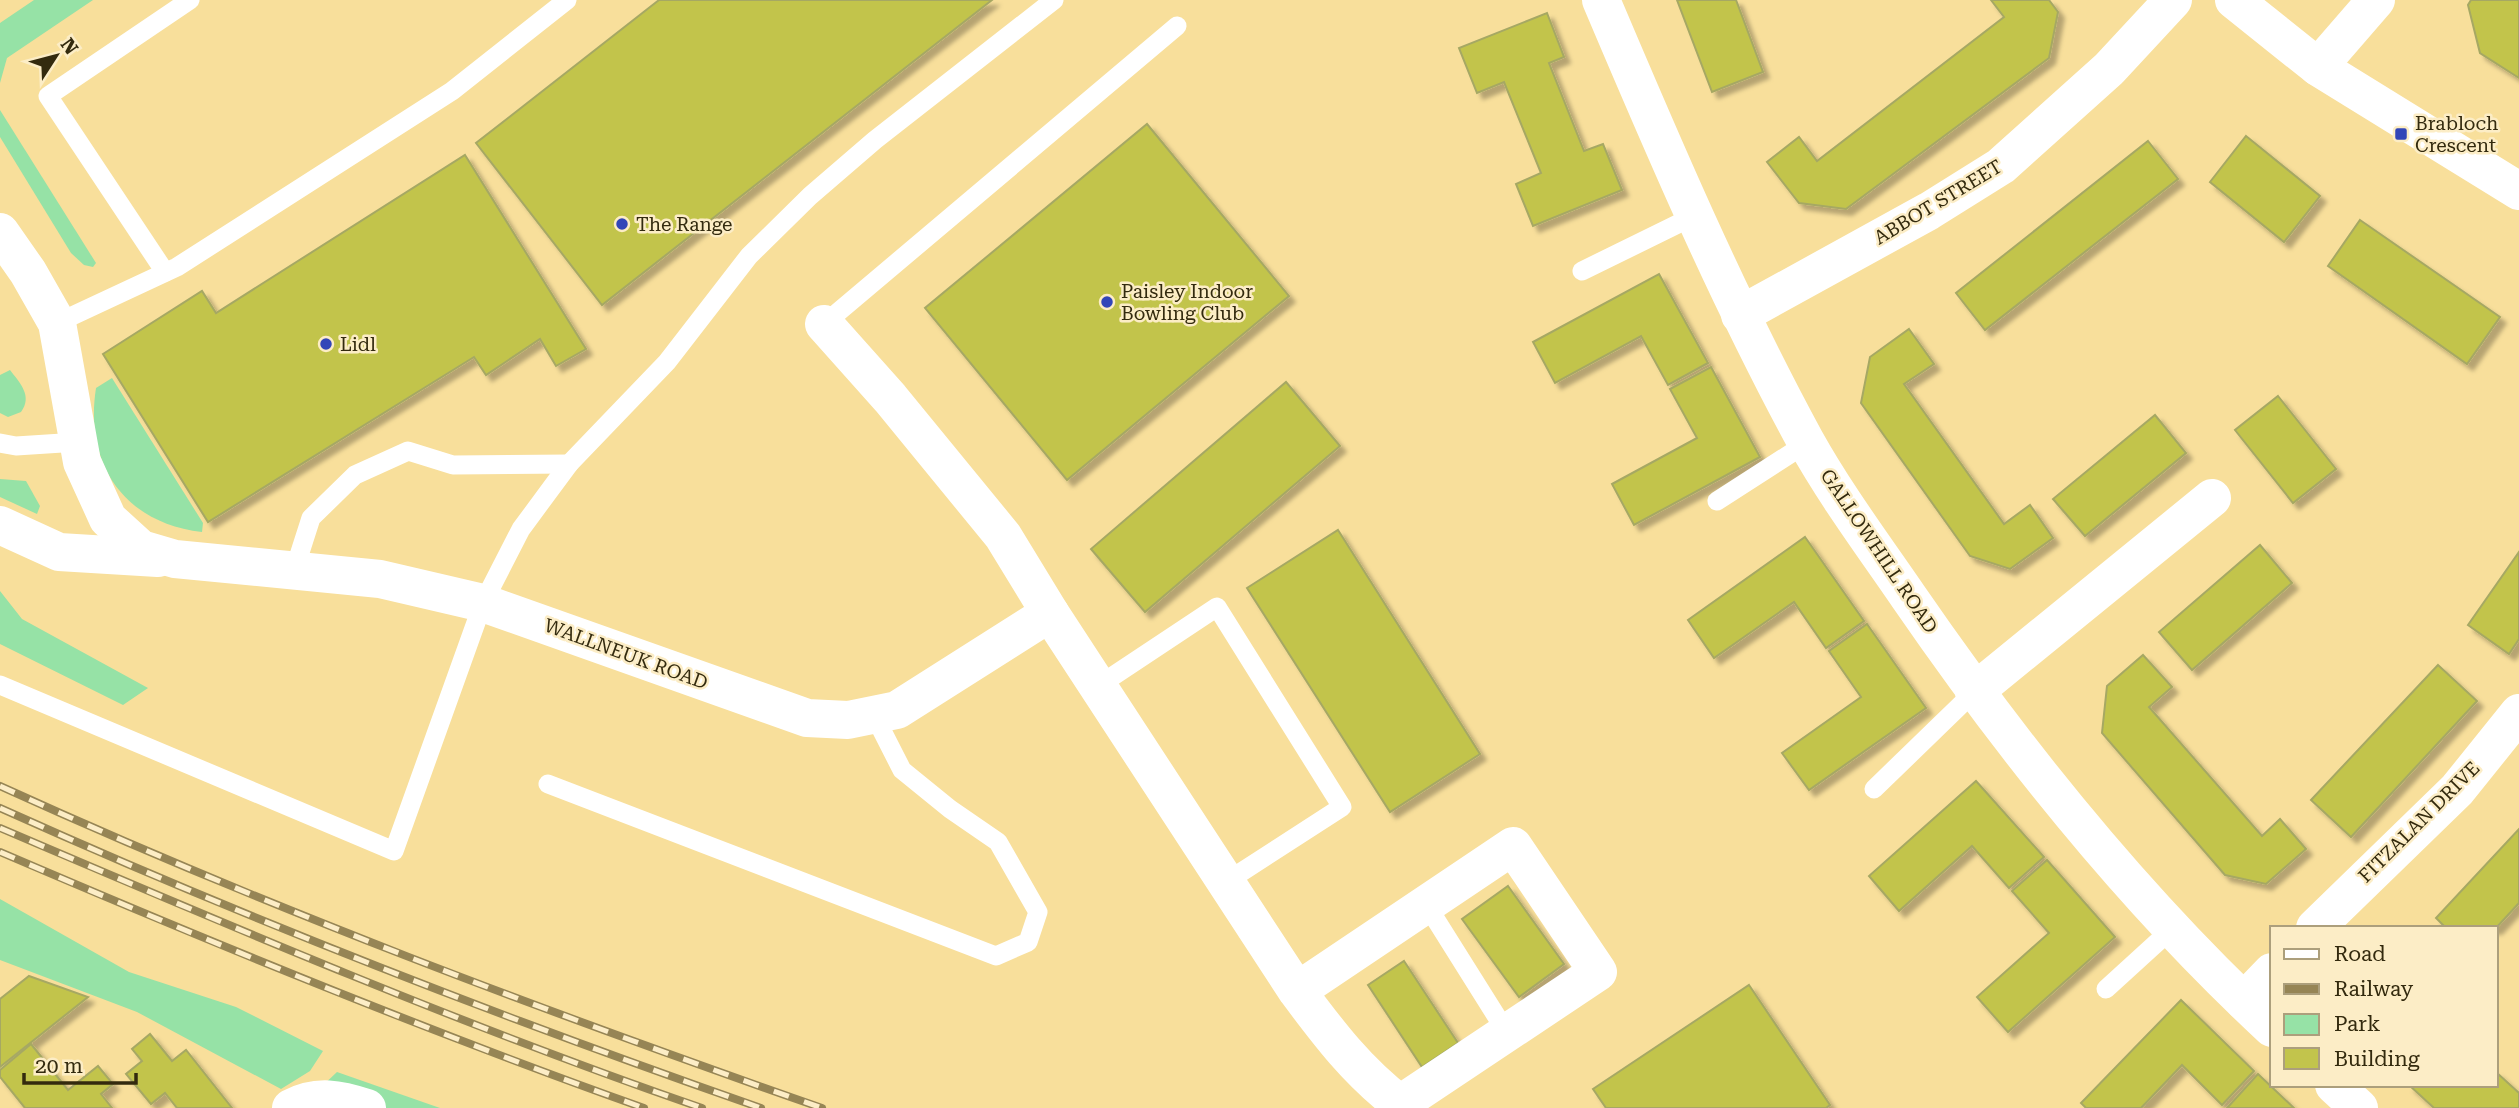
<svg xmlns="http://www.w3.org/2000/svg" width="2519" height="1108" font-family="'Roboto Serif',serif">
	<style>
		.green { fill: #96e2a6 }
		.building { fill: #c2c44c; stroke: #a6a864; stroke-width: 2; filter: url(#shadow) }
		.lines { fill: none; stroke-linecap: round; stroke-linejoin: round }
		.service { stroke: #fff; stroke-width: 19 }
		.minor { stroke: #fff; stroke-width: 38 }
		.rail-casing { stroke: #968555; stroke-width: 8 }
		.rail { stroke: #fcedc6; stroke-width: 5; stroke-dasharray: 16; stroke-linecap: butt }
		.poi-dot { fill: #3246b8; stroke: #fcedc6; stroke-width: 2.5 }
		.labels { text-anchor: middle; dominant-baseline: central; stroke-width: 5; stroke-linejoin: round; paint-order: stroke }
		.poi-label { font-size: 19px; fill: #332a0e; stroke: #fcedc6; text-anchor: start }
		.street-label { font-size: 19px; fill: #332a0e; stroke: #fcedc6 }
	</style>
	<defs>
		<filter id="shadow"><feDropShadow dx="6" dy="6" stdDeviation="2" flood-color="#0004"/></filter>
	</defs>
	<rect width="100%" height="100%" fill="#f8df9b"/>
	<g class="green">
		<polygon points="34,0 93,0 7,58 0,83 0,23"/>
		<polygon points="0,110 96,263 93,267 84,265 71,253 0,137"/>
		<path d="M10,370C20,383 33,396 21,412L8,417L0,413V375Z"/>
		<path d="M112,378L203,523L202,532C124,523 84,464 96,388Z"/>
		<polygon points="0,479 26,481 40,506 37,514 0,497"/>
		<polygon points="0,591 22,619 148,688 123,705 0,644"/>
		<polygon points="0,899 129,972 236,1007 323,1051 310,1071 281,1089 137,1012 0,960"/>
		<polygon points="337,1072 440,1108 299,1108"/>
	</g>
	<g class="building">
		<polygon points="659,0 992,0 602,305 476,143"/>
		<polygon points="1677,0 1736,0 1763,72 1712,92"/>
		<polygon points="1991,0 2049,0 2058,12 2049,58 1846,209 1799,203 1767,162 1799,137 1817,161 2004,17"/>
		<polygon points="2471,0 2519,0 2519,78 2480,53 2468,5"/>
		<polygon points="1547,13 1564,57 1549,63 1584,151 1603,144 1622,190 1533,226 1516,184 1541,173 1504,82 1477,93 1459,48"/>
		<polygon points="1147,124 1289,296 1067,480 925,308"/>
		<polygon points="2246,136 2320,196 2284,242 2210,182"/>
		<polygon points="2148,141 2178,179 1985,330 1956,293"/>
		<polygon points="465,155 586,349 556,366 540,339 486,375 474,357 208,522 103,354 202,291 216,313"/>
		<polygon points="2360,220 2500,317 2467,364 2328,266"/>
		<polygon points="1659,274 1708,363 1668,385 1641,336 1555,383 1533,342"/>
		<polygon points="1909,329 1934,364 1904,384 2004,524 2030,505 2053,538 2010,569 1970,556 1861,403 1870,357"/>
		<polygon points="1711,367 1760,457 1634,525 1612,484 1697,438 1670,389"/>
		<polygon points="1286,382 1340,446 1145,612 1091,549"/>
		<polygon points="2278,396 2336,469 2293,503 2235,430"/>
		<polygon points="2155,415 2186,453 2085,536 2053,499"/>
		<polygon points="1338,530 1480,754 1390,812 1247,588"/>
		<polygon points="1805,537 1864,621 1826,648 1794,602 1714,658 1688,620"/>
		<polygon points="2260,545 2292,583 2192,670 2159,632"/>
		<polygon points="2519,552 2519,639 2509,654 2468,625"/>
		<polygon points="1867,624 1926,708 1809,790 1782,753 1861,697 1829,651"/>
		<polygon points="2143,655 2172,687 2149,707 2262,836 2280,819 2306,849 2266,884 2225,875 2102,733 2107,686"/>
		<polygon points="2438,665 2477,701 2351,837 2311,800"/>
		<polygon points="1976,781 2044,857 2009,888 1972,846 1899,911 1869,876"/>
		<polygon points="2519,829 2519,903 2496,928 2446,928 2436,918"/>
		<polygon points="2047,860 2115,937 2008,1032 1977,997 2049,933 2012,891"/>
		<polygon points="1508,886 1564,964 1519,997 1462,919"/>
		<polygon points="1404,961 1458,1043 1422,1067 1368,985"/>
		<polygon points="29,976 88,997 0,1067 0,999"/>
		<polygon points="1749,985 1830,1105 1826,1108 1606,1108 1593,1089"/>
		<polygon points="2181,1000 2254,1071 2222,1105 2182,1065 2141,1108 2086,1108 2081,1103"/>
		<polygon points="150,1034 172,1061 186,1050 232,1108 177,1108 165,1093 151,1104 126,1074 142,1061 132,1049"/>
		<polygon points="31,1044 68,1090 98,1066 113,1084 101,1094 112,1108 25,1108 0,1077 0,1070"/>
		<polygon points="2496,1072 2519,1093 2519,1108 2434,1108 2409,1085 2496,1085"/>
		<polygon points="2258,1074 2294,1108 2227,1108"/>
	</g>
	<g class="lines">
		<g class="service">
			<polyline points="1582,271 1692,217"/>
			<polyline points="165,272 48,96 190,0"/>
			<polyline points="57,323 177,267 452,91 567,0"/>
			<polyline points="824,324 1177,26"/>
			<polyline points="0,443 16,446 78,442"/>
			<polyline points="1717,501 1807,443"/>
			<polyline points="294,571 311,518 355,475 408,451 453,465 569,464"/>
			<polyline points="0,685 394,851 483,603 521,529 569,464 667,362 749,256 810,196 875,140 1054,0"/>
			<polyline points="1098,686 1217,607 1342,807 1226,882"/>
			<polyline points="548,784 996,956 1028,942 1038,912 998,842 950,809 902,770 874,715"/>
			<polyline points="1874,789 1974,692"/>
			<polyline points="1426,904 1507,1033"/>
			<polyline points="2106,989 2174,927"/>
		</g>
		<g class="minor">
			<path d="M1601,0C1665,151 1727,296 1805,440C1835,494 1873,545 1908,596C2014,750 2134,900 2272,1028"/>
			<polyline points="2234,0 2318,67 2519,191"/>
			<polyline points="2318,67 2376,0"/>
			<polyline points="0,232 28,272 57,323 82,462 108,519 141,549 175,559 380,579 483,603 807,718 848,720 897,710 1050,613"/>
			<polyline points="1740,315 1929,211 2001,166 2109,69 2173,0"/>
			<path d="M824,324L890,398L1003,536L1050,613L1297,991C1329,1034 1357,1071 1400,1104L1598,972L1513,846L1297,991"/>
			<polyline points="0,525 59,552 158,558"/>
			<polyline points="1974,692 2212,498"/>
			<polyline points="2315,928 2457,790 2519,713"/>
			<polyline points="2244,1001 2272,972"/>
			<polyline points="2334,1085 2359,1108"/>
			<path d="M291,1108C317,1094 340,1099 367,1108"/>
		</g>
		<g class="rail-casing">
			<g id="rail">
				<path d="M0,786C268,908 544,1011 822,1108"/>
				<path d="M0,808C249,920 503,1018 761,1108"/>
				<path d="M0,828C232,927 464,1026 702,1108"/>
				<path d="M0,852C212,943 427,1031 644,1108"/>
			</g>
		</g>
		<use href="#rail" class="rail"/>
	</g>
	<g class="poi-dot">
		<rect x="2394" y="127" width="14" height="14" rx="3.5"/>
		<circle cx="622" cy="224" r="7"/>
		<circle cx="1107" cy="302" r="7"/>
		<circle cx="326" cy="344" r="7"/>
	</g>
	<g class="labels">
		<g class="poi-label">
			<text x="2415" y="123">Brabloch<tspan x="2415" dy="22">Crescent</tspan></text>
			<text x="636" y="224">The Range</text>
			<text x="1121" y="291">Paisley Indoor<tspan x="1121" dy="22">Bowling Club</tspan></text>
			<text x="340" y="344">Lidl</text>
		</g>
		<g class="street-label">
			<text transform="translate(1938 202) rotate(-31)">ABBOT STREET</text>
			<text transform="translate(1879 551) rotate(56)">GALLOWHILL ROAD</text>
			<text transform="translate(626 654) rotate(20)">WALLNEUK ROAD</text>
			<text transform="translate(2419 822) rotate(-45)">FITZALAN DRIVE</text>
		</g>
	</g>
	<rect x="2270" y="926" width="228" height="161" fill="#fcedc6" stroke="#ac9f7c" stroke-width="2"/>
	<rect x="2284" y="949" width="35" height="10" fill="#ffffff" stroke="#ac9f7c" stroke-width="2"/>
	<text x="2334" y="961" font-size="21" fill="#332a0e">Road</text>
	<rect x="2284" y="984" width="35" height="10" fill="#968555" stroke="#ac9f7c" stroke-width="2"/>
	<text x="2334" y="996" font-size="21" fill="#332a0e">Railway</text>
	<rect x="2284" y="1014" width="35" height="21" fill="#96e2a6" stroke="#ac9f7c" stroke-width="2"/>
	<text x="2334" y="1031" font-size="21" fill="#332a0e">Park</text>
	<rect x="2284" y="1048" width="35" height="21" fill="#c2c44c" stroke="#ac9f7c" stroke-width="2"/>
	<text x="2334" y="1066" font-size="21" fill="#332a0e">Building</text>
	<g transform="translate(56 56) rotate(54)" stroke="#fcedc6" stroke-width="5" paint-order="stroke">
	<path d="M0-5L12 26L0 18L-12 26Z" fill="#332a0e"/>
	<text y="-10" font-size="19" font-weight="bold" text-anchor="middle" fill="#332a0e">N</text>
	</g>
	<path d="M24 1073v10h112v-10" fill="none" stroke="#332a0e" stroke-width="3.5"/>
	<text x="35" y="1073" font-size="21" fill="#332a0e" stroke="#fcedc6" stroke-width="5" paint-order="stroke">20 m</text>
</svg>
